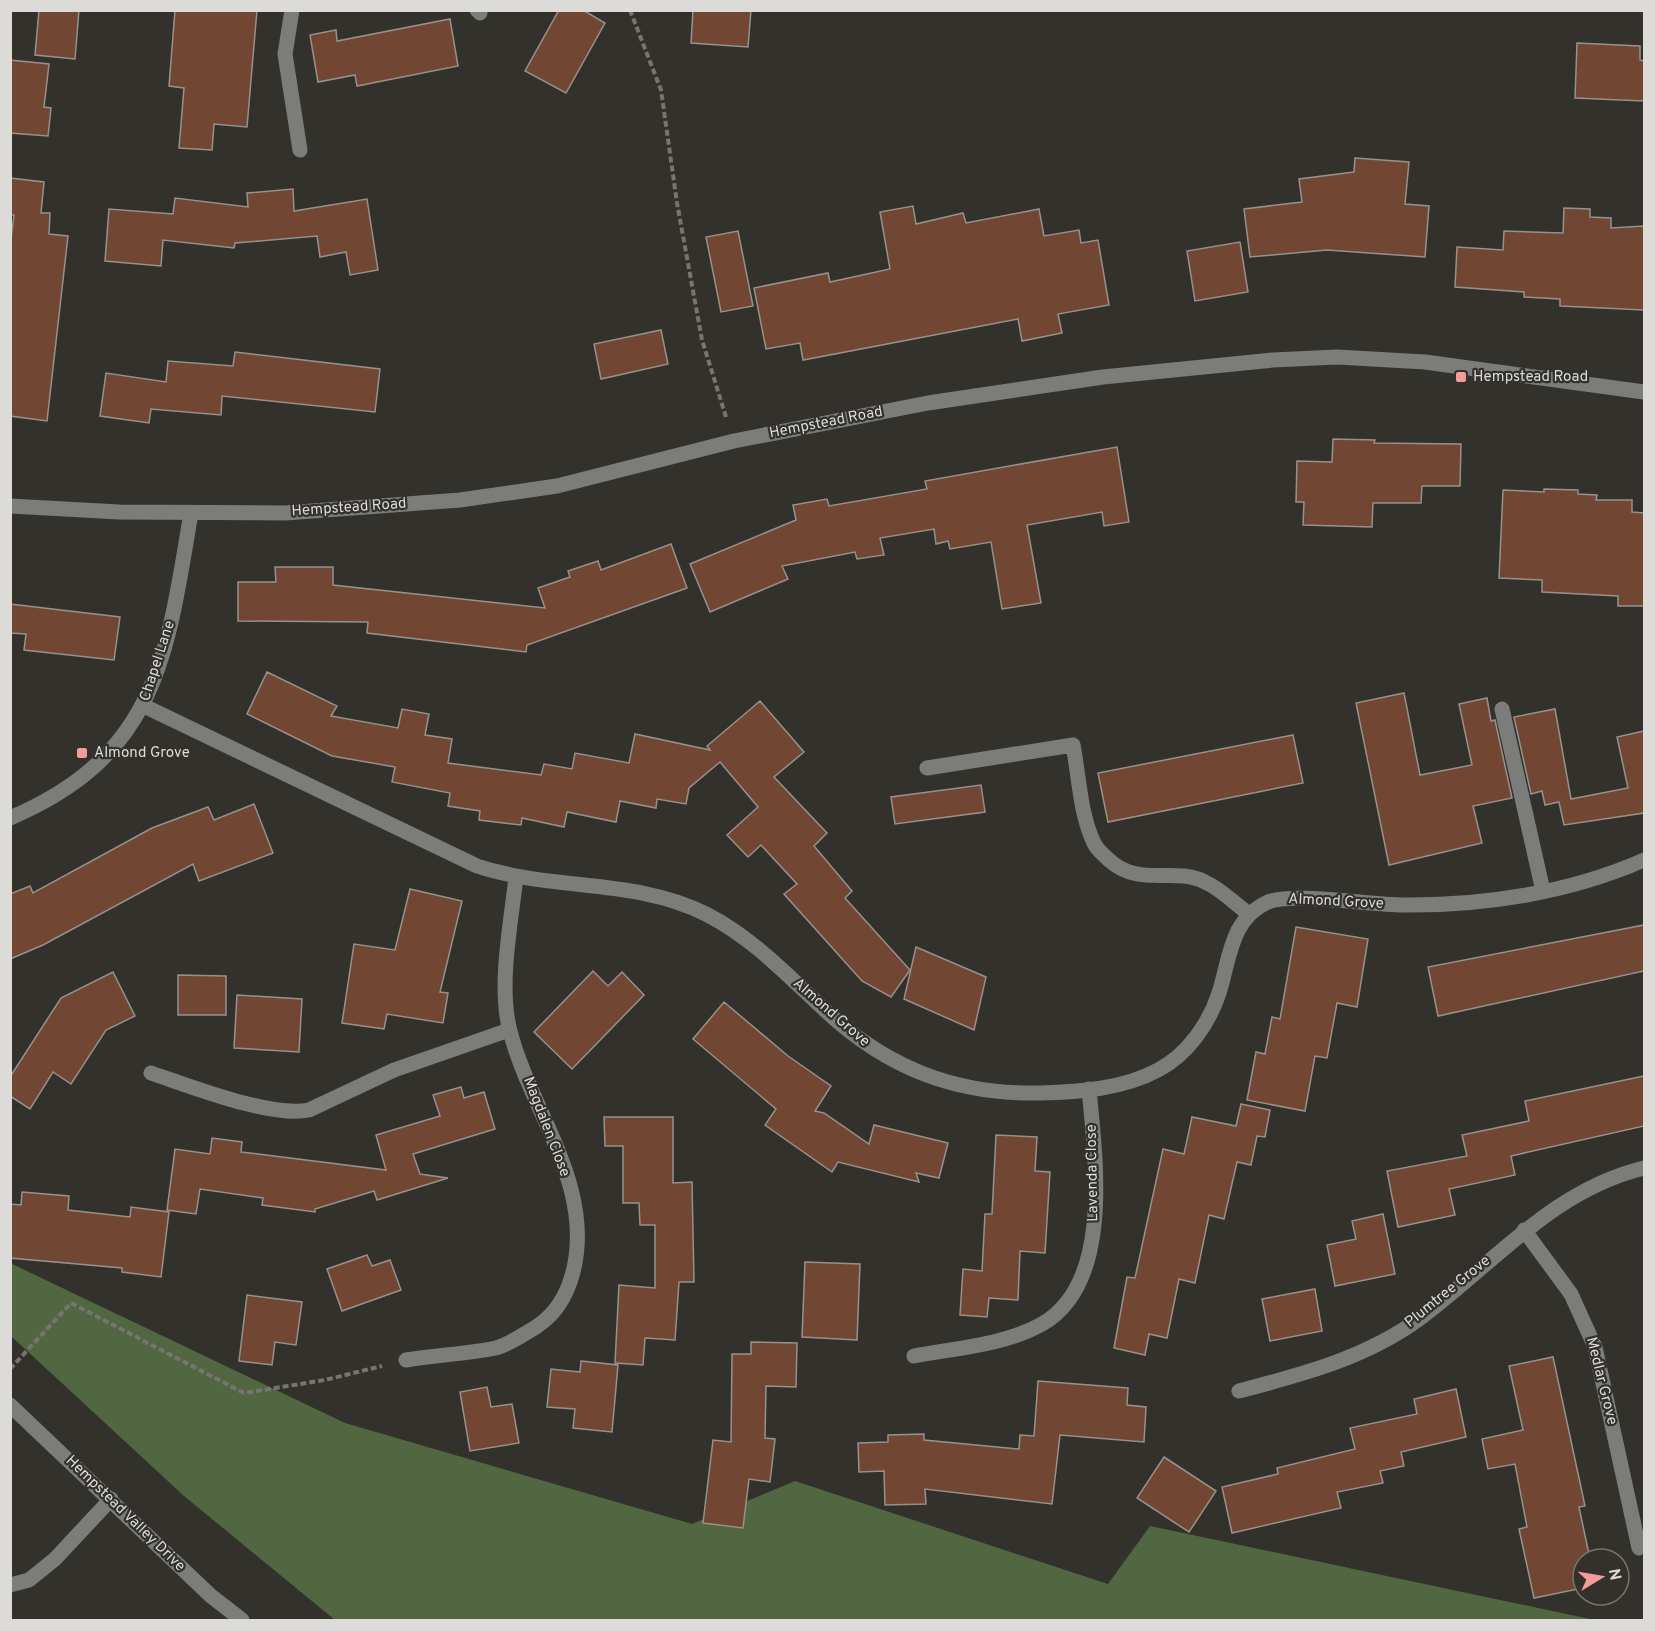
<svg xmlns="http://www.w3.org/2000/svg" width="1655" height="1631" font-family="Overpass,sans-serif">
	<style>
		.forest { fill: #506741 }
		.building { fill: #714733; stroke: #97918e; stroke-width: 1.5 }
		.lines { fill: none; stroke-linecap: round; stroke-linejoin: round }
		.path { stroke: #767571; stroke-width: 4; stroke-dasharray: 6 3; stroke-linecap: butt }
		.minor { stroke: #7c7d7b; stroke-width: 15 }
		.poi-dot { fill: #f59b99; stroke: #33312c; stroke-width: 2 }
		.labels { text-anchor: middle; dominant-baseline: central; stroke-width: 4.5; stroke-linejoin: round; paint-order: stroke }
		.poi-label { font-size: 15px; fill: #dcdbd8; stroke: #33312c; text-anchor: start }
		.street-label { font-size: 15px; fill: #dcdbd8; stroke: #33312c }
	</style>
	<rect width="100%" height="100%" fill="#33312c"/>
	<polygon class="forest" points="10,1263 345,1423 692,1524 795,1481 1108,1584 1150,1526 1595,1620 335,1620 184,1496 11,1336"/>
	<g class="building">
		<polygon points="39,10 79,10 75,59 35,55"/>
		<polygon points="175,10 257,10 247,127 214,124 212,150 179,148 184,88 169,86"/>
		<polygon points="559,10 583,10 605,23 566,93 525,71"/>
		<polygon points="693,10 751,10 748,47 691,43"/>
		<polygon points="450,19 458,66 357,86 355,75 318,82 310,35 336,30 337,41"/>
		<polygon points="1577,43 1640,46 1640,60 1644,61 1644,101 1575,98"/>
		<polygon points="10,60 49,64 44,107 51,108 48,136 10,133"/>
		<polygon points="1355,158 1409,162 1405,204 1429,206 1425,257 1327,250 1250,257 1244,209 1302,202 1299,179 1354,172"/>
		<polygon points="10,178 44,182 41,213 50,213 49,234 68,236 47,421 10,416 10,247 14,215 10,215"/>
		<polygon points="293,189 294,211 367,199 378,270 350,275 346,252 320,257 317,236 235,243 234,248 163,240 161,266 105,261 109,209 173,214 175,198 248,207 247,193"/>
		<polygon points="913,206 916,224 963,213 966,223 1039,209 1044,236 1079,230 1081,243 1098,240 1109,305 1058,314 1062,333 1022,341 1018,319 803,360 800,343 766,349 754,288 828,273 830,282 890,269 880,212"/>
		<polygon points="1564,208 1590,209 1590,217 1611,218 1611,228 1644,226 1644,310 1560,306 1560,299 1524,297 1524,292 1455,287 1457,247 1503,250 1504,231 1563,233"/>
		<polygon points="738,231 753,306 721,312 706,237"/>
		<polygon points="1240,242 1248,292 1195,301 1187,251"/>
		<polygon points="661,330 668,364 601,379 594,344"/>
		<polygon points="235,352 380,369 375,412 222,396 221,415 151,409 149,423 100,416 106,373 166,382 168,361 233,366"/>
		<polygon points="1333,439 1375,440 1374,443 1461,444 1460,486 1422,486 1421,503 1373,503 1372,527 1303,525 1304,502 1296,502 1297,461 1332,462"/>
		<polygon points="1117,447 1129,522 1104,526 1102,512 1027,525 1041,603 1002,609 991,542 950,549 948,541 936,544 934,529 880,538 884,555 857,559 855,552 782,566 788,579 710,612 690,564 796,520 793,505 827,499 829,506 927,489 925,481"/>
		<polygon points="1544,489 1578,490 1578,494 1597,495 1596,500 1632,500 1632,512 1644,513 1644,606 1618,606 1618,596 1542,592 1542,580 1499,578 1503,490 1544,492"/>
		<polygon points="671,544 687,588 527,645 526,652 367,633 368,622 238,621 238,582 276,582 275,567 333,567 333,585 545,608 538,588 570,577 568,571 598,561 601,570"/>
		<polygon points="10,604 120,617 114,660 24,650 26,634 10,633"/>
		<polygon points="267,672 337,706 331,716 398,728 402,709 429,714 425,735 452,739 448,763 541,775 544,764 572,769 575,753 629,763 635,734 710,750 707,746 760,701 804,752 774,777 827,833 814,846 852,891 845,898 910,970 891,997 862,981 784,894 797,884 761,845 748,857 727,835 758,807 720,762 689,788 686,804 657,799 656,808 620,801 616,822 567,812 564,827 522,818 521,825 479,820 480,811 448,806 450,793 392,782 395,767 332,756 247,714"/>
		<polygon points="1404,693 1420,775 1472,765 1459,704 1487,698 1491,721 1495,720 1512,798 1473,806 1482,843 1389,865 1356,703"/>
		<polygon points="1555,709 1571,799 1628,788 1617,737 1644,731 1644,813 1564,825 1559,802 1545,805 1542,791 1531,794 1514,717"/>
		<polygon points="1293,735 1303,783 1108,822 1098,773"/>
		<polygon points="981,785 985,812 895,824 891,797"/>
		<polygon points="254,804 273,853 199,881 193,864 43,945 10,959 10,894 30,886 33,893 152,828 208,807 214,820"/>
		<polygon points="410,889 462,901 440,992 448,993 443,1023 387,1014 384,1029 342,1023 354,944 395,950"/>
		<polygon points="1644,925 1644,971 1438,1016 1428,967"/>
		<polygon points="1296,927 1368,939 1357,1007 1337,1003 1327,1058 1315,1056 1305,1111 1247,1100 1256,1052 1265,1054 1272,1017 1280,1019"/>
		<polygon points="916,947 986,977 974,1030 904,999"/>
		<polygon points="593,971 608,986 622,972 644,995 572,1069 534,1032"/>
		<polygon points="113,972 135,1016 106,1030 71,1084 53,1072 30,1109 10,1096 10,1077 61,998"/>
		<polygon points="178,975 226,976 226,1015 178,1015"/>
		<polygon points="237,995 302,999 299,1052 234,1048"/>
		<polygon points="724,1002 788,1056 831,1086 815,1111 824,1113 869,1144 874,1125 948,1143 939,1178 916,1173 919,1182 838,1162 832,1172 765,1125 776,1109 693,1039"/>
		<polygon points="1644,1076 1644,1126 1511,1156 1515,1175 1449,1189 1455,1215 1398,1227 1387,1171 1467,1156 1462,1135 1529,1121 1525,1101"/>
		<polygon points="461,1087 464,1098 484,1092 495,1129 413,1154 420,1174 448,1178 377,1200 374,1191 315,1209 315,1212 262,1205 263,1198 200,1189 196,1214 167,1210 175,1149 210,1154 212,1138 242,1142 241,1152 386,1170 376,1135 440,1116 433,1095"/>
		<polygon points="1241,1104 1270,1110 1265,1137 1257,1136 1251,1165 1237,1162 1224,1219 1209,1215 1195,1283 1179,1279 1167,1338 1149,1334 1145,1355 1114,1348 1127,1277 1135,1278 1163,1149 1184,1154 1192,1117 1236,1126"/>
		<polygon points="604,1117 673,1117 673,1183 692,1182 694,1282 679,1282 675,1340 645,1338 643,1365 615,1363 619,1285 655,1288 655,1225 640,1225 639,1203 623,1203 623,1146 605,1146"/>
		<polygon points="996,1135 1037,1137 1035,1171 1050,1172 1045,1253 1020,1251 1018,1300 989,1298 987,1317 960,1315 963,1269 982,1271 985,1214 992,1214"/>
		<polygon points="22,1192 69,1196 68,1210 130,1217 131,1207 169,1212 161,1277 122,1272 122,1268 10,1258 10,1204 21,1205"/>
		<polygon points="1383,1214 1395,1274 1335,1286 1327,1245 1356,1239 1352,1221"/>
		<polygon points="367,1255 372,1266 390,1260 401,1290 342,1311 327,1269"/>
		<polygon points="805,1262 860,1264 857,1340 802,1337"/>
		<polygon points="1315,1289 1322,1331 1270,1341 1262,1299"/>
		<polygon points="247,1295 302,1302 296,1345 275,1342 272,1365 239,1361"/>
		<polygon points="751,1342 797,1343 796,1387 766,1386 765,1438 775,1439 770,1482 749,1479 743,1528 703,1523 713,1440 731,1442 732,1354 751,1354"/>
		<polygon points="1553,1357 1585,1506 1579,1507 1590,1559 1583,1559 1583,1588 1534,1598 1519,1529 1527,1527 1515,1464 1488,1469 1482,1439 1523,1430 1509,1366"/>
		<polygon points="581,1361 618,1365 612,1432 573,1428 575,1409 547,1407 551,1369 580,1372"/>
		<polygon points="1038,1381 1128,1388 1127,1405 1146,1407 1144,1442 1060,1435 1052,1504 925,1489 926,1504 885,1505 884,1471 859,1472 858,1443 888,1442 888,1435 924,1434 924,1440 1019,1449 1020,1435 1034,1436"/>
		<polygon points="487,1387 491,1407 512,1404 519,1443 470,1451 460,1392"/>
		<polygon points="1456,1389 1466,1437 1401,1452 1404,1466 1380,1471 1383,1483 1337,1492 1341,1508 1232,1533 1222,1487 1278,1474 1277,1468 1355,1449 1350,1428 1417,1414 1414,1399"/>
		<polygon points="1164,1457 1216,1491 1189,1532 1137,1498"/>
	</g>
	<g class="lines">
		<g class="path">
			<polyline points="630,10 661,90 677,203 702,340 726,417"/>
			<polyline points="10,1369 71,1303 244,1393 325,1380 382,1366"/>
		</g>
		<g class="minor">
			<polyline points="292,10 285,54 300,150"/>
			<polyline points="477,10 480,13"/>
			<polyline points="10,506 119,512 285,513 460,500 557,486 734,441 928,403 1103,377 1273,360 1337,357 1425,362 1644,392"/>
			<path d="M144,706L477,866C552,891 635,878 706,914C753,938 788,976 826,1011C887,1068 956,1095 1040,1093C1079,1092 1123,1089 1158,1070C1187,1055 1209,1024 1219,993C1230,959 1230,919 1268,902C1293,892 1370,905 1402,905C1483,906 1569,893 1644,860"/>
			<polyline points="1502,709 1543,891"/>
			<path d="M927,768L1073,745C1079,776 1080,814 1094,843C1097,850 1104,855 1109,860C1140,888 1173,866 1205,882C1221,889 1235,904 1249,914"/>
			<path d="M10,818C158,755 167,655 191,513"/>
			<path d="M151,1073C190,1086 271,1118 309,1110L394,1070L509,1030"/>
			<polyline points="1524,1230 1571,1294 1595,1347 1639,1548"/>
			<path d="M914,1356C956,1348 1005,1345 1042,1324C1114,1283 1095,1157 1089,1089"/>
			<path d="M406,1360C435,1355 467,1354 496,1348C510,1344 524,1334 536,1327C556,1314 567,1296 573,1272C595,1186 530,1110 510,1031C498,986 511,923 516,877"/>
			<path d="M1239,1391C1304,1374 1369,1357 1423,1316C1495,1262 1553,1190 1644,1168"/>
			<polyline points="10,1405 211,1596 242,1620"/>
			<polyline points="10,1585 29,1580 55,1559 111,1499"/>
		</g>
	</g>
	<g class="poi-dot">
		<rect x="1455" y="371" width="12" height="12" rx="3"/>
		<rect x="76" y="747" width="12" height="12" rx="3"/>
	</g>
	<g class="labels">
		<g class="poi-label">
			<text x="1473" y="377">Hempstead Road</text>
			<text x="94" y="753">Almond Grove</text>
		</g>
		<g class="street-label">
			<text transform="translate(826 423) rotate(-11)">Hempstead Road</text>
			<text transform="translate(349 508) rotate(-4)">Hempstead Road</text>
			<text transform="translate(158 661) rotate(-72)">Chapel Lane</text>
			<text transform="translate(1336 902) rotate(3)">Almond Grove</text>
			<text transform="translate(831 1013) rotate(41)">Almond Grove</text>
			<text transform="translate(546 1127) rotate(69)">Magdalen Close</text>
			<text transform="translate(1093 1173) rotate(-91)">Lavenda Close</text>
			<text transform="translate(1448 1292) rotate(-39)">Plumtree Grove</text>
			<text transform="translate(1601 1381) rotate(76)">Medlar Grove</text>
			<text transform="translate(125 1514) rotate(44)">Hempstead Valley Drive</text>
		</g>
	</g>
	<rect width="1655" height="1631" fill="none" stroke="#dcdbd8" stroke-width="24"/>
	<g transform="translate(1601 1577) rotate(79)"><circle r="28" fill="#33312c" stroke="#777571" stroke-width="1.5"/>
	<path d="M0-4.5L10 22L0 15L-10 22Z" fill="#f59b99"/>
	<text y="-9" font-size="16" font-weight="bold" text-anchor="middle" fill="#dcdbd8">N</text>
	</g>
</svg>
